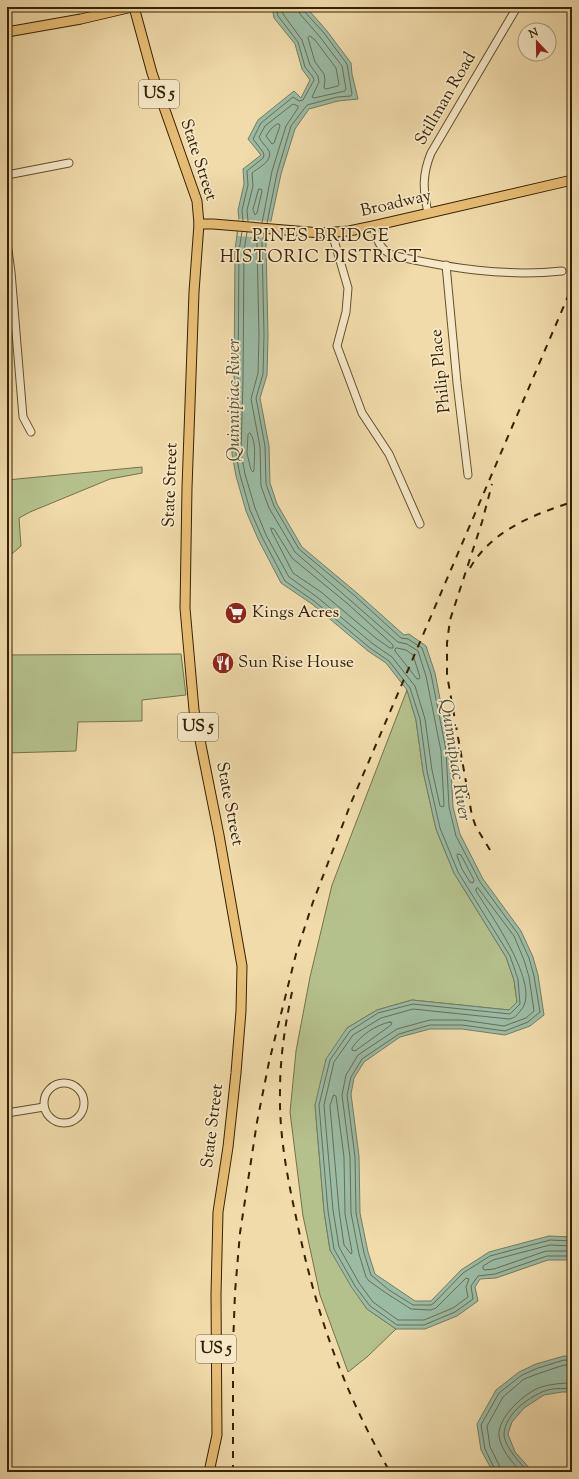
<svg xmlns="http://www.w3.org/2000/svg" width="579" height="1479" font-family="'Sorts Mill Goudy',serif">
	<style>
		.green { fill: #b5c18d; stroke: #767148 }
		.water { fill: #9bbba5; stroke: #737d64 }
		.pier { fill: #f1dbab }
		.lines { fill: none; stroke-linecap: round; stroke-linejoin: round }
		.shore { stroke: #686e54; stroke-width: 1 }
		.minor-casing { stroke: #65502c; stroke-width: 9 }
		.major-casing { stroke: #362102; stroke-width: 11 }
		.minor { stroke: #f6e8c8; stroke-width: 7 }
		.major { stroke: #e8be76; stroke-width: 9 }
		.rail { stroke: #362102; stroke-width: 2; stroke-dasharray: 7 7; stroke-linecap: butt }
		.labels { text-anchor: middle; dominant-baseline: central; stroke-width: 3.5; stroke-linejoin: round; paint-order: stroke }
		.shield { fill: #f6e8c8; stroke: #705d3d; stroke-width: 1 }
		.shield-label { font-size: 16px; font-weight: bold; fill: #362102 }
		.street-label { font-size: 17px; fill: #362102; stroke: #f6e8c8 }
		.poi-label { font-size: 17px; fill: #362102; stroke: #f6e8c8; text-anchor: start }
		.neighbourhood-label { font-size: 18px; letter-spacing: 1px; fill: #362102; stroke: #f6e8c8 }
		.water-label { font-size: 18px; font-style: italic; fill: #544f33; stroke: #f6e8c8 }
	</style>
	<rect width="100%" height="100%" fill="#f1dbab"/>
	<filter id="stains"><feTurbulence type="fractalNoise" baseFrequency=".005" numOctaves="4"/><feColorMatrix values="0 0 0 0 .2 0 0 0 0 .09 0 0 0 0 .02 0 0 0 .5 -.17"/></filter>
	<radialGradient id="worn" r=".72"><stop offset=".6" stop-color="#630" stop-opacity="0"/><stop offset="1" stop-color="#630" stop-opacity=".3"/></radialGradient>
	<g class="green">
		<polygon points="142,467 142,473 110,479 30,512 19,518 21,546 7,558 7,480"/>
		<polygon points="181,654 186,695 142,700 142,721 78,722 76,751 7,753 7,655"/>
		<polygon points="407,690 416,720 423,771 436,829 454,873 506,957 514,980 517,1002 509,1010 412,1000 377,1010 347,1028 315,1105 324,1211 330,1250 367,1309 396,1329 367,1357 348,1372 320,1295 303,1216 290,1112 296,1051 310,977 332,885"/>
	</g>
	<g class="water">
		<polygon points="272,7 306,7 327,31 351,63 352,74 358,99 338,101 309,109 295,129 281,174 266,244 268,336 267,375 260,398 269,446 270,483 277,504 302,547 357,593 404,635 409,634 426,646 435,673 450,750 453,807 460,834 483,879 521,931 533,957 538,975 544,1015 530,1026 505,1035 462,1029 430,1029 400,1037 364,1062 354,1078 351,1094 359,1156 360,1213 368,1252 375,1274 415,1301 431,1301 461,1270 489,1252 549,1236 572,1237 572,1260 548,1260 496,1278 480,1279 475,1287 478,1301 457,1316 425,1329 396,1329 367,1309 352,1288 330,1250 324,1211 315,1105 326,1059 347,1028 377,1010 412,1000 509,1010 517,1002 514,980 506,957 454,873 436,829 423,771 416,720 407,690 386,663 368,651 312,604 281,583 258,539 246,511 236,476 232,454 234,382 235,250 239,219 238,210 244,184 243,169 261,155 248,139 258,120 294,91 301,98 310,80 302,69 295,44 274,18"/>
		<polygon points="564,1356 572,1357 572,1392 562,1392 544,1395 524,1408 512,1422 508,1434 515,1452 533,1472 493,1472 481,1450 477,1424 496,1390 519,1372 536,1364"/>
	</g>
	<polygon class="pier" points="239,219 273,222 270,238 238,236"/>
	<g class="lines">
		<g class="shore">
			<polyline points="281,7 283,14 302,40 310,65 318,76 319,82 312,97 314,98 345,91 346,89 342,66 320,37 300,14 298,7"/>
			<polygon points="310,36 315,40 336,68 339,84 338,86 326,89 324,88 325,80 324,74 315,62 308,38"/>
			<polygon points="277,124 279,124 280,126 274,143 272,144 266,136 270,130"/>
			<polygon points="259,189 261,189 262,191 257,213 255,215 253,210"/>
			<polyline points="243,221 242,210 248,185 247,171 263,158 264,155 263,152 253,139 261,123 293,97 299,101 303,100 314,80 313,77 305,67 298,42 278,16 276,7"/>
			<path d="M248,221L247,210L253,186L252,173C258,168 273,161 269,151C266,146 261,142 259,137L265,126L293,104L298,106V108L286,126L272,171L262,223"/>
			<polyline points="267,223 277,173 291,126 307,105 337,97 351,96 352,94 347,64 324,33 304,11 303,7"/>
			<polyline points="242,232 239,251 238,382 236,454 240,475 250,510 262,537 285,581 314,601 370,648 389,661 410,688 420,719 427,771 440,828 458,872 510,956 518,979 520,1004 510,1014 413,1004 378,1013 350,1031 330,1060 319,1105 328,1211 334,1249 355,1286 370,1306 397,1325 424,1325 455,1312 473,1299 471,1286 478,1276 495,1274 547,1256 572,1256"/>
			<polyline points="247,232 244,251 243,382 241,453 245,474 255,508 266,535 289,577 317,597 373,644 392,657 415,686 425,719 432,770 440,806 443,807 444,805 441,751 426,676 418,651 407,644 398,642 295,552 269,508 261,486 260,447 251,399 258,373 259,335 257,244 259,233"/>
			<polyline points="264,234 262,244 264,335 263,374 256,398 265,446 266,484 274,506 299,549 355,596 401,638 408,639 422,648 431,674 446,750 449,807 456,836 480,882 518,934 529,958 534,976 540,1012 528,1022 505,1031 462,1025 430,1025 399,1034 362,1059 351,1077 347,1095 355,1157 356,1213 364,1253 371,1275 389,1290 413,1305 431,1305 434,1303 463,1273 490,1256 550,1240 572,1241"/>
			<path d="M250,433C257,442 254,459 254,470L253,472L251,470L247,453L248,435Z"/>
			<polygon points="271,528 274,529 292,558 348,604 393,645 393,648 390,648 377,639 321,592 293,573 272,532"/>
			<polygon points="397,648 406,650 413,655 420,677 419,679 417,679 395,651 395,649"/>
			<polygon points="458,854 461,855 474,880 473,883 470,882 462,869 457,856"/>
			<path d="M478,888L514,936L524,960L529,977L534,1011L526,1018L504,1026L462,1020H430L397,1029L358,1055L346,1075L342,1095L350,1157L351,1213L359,1254L366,1277L369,1281L386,1293L411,1309L431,1310L436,1308L466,1278L469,1279L466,1287L468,1297L453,1308L424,1320H398L373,1302L359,1283L339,1247L333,1210L324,1105L334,1062L353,1035L381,1018L413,1009L509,1019C515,1018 517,1015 521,1010C542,986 490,914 476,891V889Z"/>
			<path d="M390,1022L392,1023L391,1025L355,1051L352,1050V1048C360,1036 375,1025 390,1022Z"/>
			<polygon points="334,1095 336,1096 344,1157 345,1214 352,1252 351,1254 344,1245 339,1210 330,1106"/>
			<polyline points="572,1246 550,1245 493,1260 483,1266 483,1268 484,1270 494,1269 546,1251 572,1251"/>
			<polyline points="496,1472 485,1449 481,1425 499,1393 522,1375 538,1368 564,1360 572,1361"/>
			<polyline points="501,1472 500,1467 490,1447 487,1426 503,1397 524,1379 540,1373 564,1365 572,1366"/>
			<path d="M521,1472C512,1462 501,1450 499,1436C497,1417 526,1392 541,1387C551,1384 562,1383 572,1383"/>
			<path d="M528,1472C520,1463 504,1446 504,1434C505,1415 526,1399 542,1392C550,1388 563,1388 572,1389"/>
		</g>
		<g class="minor-casing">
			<g id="minor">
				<polyline points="7,175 69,163"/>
				<path d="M428,213C423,190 422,175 431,153L517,7"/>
				<path d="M373,226C377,240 380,251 395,256C451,268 504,277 562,271"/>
				<polyline points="334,232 334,240 348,288 346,312 337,346 362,413 389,454 420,524"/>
				<polyline points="7,243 11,272 23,417 31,432"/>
				<polyline points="446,265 457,383 468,475"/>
				<circle cx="64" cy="1103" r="20"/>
				<polyline points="7,1113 44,1107"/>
			</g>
		</g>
		<g class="major-casing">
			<g id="major">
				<polyline points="134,7 152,73 197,201 199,224 194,292 187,488 185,608 194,710 219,835 242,966 241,1011 236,1073 228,1147 218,1212 216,1295 217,1435 209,1472"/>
				<polyline points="7,32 81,19 132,7"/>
				<polyline points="199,224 213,224 321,233 349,231 373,226 572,180"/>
			</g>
		</g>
		<use href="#minor" class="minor"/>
		<use href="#major" class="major"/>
		<g class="rail">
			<path d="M470,568C492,530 533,515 572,502"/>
			<polyline points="490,850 476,827 472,816 447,675 447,643 450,620 482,522 492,484"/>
			<path d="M292,992C285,1025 280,1058 280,1091C279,1134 287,1176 296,1217C315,1310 342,1389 390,1472"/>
			<polyline points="233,1472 233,1347 235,1292 240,1233 257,1122 269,1062 296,954 313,902 351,803 572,287"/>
		</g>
	</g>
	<defs>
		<g id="supermarket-disc" transform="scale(1.15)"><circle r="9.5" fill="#8f2418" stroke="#f6e8c8"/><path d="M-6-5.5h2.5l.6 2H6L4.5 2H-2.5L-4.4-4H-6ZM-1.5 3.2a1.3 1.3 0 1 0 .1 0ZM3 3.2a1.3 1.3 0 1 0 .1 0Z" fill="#fff"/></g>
		<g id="restaurant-disc" transform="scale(1.15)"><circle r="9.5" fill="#8f2418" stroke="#f6e8c8"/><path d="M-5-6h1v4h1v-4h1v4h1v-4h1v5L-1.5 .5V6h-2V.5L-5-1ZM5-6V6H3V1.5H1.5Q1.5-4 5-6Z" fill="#fff"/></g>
	</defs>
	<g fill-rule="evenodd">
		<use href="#supermarket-disc" x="236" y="613"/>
		<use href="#restaurant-disc" x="223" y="663"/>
	</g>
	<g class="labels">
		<g class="shield">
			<rect x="139" y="80" width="40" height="28" rx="3"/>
			<rect x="178" y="713" width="40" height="28" rx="3"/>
			<rect x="196" y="1335" width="40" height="28" rx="3"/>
		</g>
		<g class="shield-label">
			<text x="159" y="94">US 5</text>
			<text x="198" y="727">US 5</text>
			<text x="216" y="1349">US 5</text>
		</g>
		<g class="street-label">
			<text transform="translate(446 99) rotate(-60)">Stillman Road</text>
			<text transform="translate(198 160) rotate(72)">State Street</text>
			<text transform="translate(396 204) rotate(-13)">Broadway</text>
			<text transform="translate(441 371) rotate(-96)">Philip Place</text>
			<text transform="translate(171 485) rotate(-88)">State Street</text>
			<text transform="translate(229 804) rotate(79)">State Street</text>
			<text transform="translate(213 1126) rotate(-83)">State Street</text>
		</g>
		<g class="poi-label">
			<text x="252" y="613">Kings Acres</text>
			<text x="238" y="663">Sun Rise House</text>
		</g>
		<g class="neighbourhood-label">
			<text x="321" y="237">PINES BRIDGE<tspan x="321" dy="21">HISTORIC DISTRICT</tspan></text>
		</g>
		<g class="water-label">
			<text transform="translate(235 400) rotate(-90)">Quinnipiac River</text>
			<text transform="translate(454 760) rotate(81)">Quinnipiac River</text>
		</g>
	</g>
	<rect width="579" height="1479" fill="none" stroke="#f1dbab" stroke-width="24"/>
	<rect x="8" y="8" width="563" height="1463" fill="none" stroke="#362102" stroke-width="2"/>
	<rect x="12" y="12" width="555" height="1455" fill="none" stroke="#362102"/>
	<g transform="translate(537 42) rotate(338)"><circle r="19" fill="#f6e8c8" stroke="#a99879"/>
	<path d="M0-3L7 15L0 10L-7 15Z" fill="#8f2418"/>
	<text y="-6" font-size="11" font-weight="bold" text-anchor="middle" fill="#362102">N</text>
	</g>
	<rect width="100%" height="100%" filter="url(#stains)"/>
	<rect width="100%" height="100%" fill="url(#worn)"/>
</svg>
